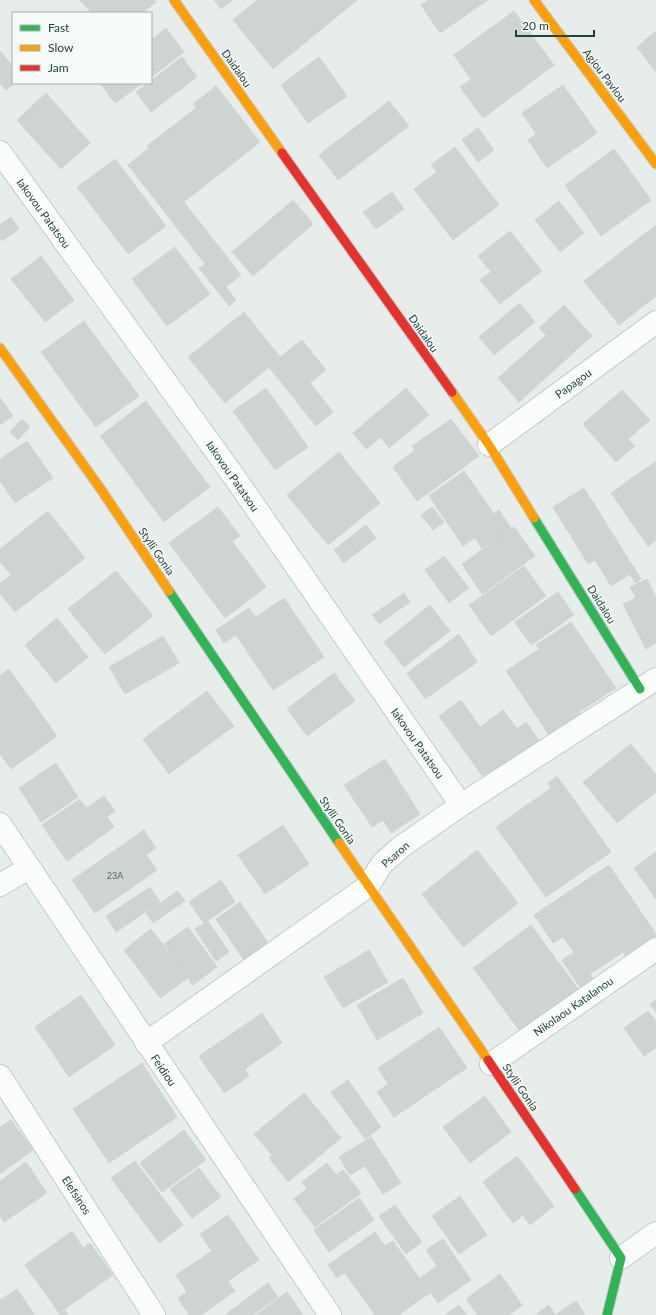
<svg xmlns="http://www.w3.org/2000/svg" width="656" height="1315" font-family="Lato,sans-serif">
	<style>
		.building { fill: #ced4d2; stroke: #d0d6d3 }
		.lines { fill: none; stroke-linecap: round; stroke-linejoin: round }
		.street-casing { stroke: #c4cac8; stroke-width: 24 }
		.fast-casing { stroke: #c3cac7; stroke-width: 11 }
		.slow-casing { stroke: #c3cac7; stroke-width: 11 }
		.jam-casing { stroke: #c3cac7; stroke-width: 11 }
		.street { stroke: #fbfcfc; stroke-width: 22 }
		.fast { stroke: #30b455; stroke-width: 9 }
		.slow { stroke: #ff9f0a; stroke-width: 9 }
		.jam { stroke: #e5322d; stroke-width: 9 }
		.labels { text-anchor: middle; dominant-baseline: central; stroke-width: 3; stroke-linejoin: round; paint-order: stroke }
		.number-label { font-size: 9px; fill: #4e6762 }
		.street-label { font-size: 11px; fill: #23423b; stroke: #f6fbf9 }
	</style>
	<rect width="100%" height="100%" fill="#e7edea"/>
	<g class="building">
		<polygon points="80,0 154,0 156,2 143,13 92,13"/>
		<polygon points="214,0 233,0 221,9"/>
		<polygon points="257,0 357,0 273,69 233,20"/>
		<polygon points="428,0 488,0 440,33 421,5"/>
		<polygon points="514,11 554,65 483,118 460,87 471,79 454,55"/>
		<polygon points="166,28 184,52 151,77 151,40"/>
		<polygon points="656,31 656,72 637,47"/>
		<polygon points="0,51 13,67 13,83 15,83 6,90 0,83"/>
		<polygon points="182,57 197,77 151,112 136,92 148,83 151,83 151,81"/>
		<polygon points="319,57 347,96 308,123 281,85"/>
		<polygon points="100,83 143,83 115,103"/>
		<polygon points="563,85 597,133 547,168 528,140 536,134 522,113"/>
		<polygon points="216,86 260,142 184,202 241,275 226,287 236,300 229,306 199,268 205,264 128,165 149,148 147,146 196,108 193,104"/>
		<polygon points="46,93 90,143 61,169 17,120"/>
		<polygon points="389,101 409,126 338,180 319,155"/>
		<polygon points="478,128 494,150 478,162 462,140"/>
		<polygon points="455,147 499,205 453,240 414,189 437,172 431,165"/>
		<polygon points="614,149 651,200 601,236 565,185"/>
		<polygon points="115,159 166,226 128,254 77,187"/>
		<polygon points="392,192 404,209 376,229 363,212"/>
		<polygon points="293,200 313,224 253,276 232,252"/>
		<polygon points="559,201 584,233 560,252 535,220"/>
		<polygon points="11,217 19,229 2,241 0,238 0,225"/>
		<polygon points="656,225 656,296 619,325 584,281"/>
		<polygon points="510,231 542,271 500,304 480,280 491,272 478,256"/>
		<polygon points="175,247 210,294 167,326 132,279"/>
		<polygon points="41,256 74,300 45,322 11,279"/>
		<polygon points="520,303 535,322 494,355 479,337"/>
		<polygon points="564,305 592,336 519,402 498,378 546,335 539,328"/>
		<polygon points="244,312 280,357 302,340 326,370 310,383 333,412 316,426 269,367 225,403 188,357"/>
		<polygon points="84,321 139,396 96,427 41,352"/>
		<polygon points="266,388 308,447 275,470 233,411"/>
		<polygon points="406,388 429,415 389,448 381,437 366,449 353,433"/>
		<polygon points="622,390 650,420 628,439 635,446 616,462 583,424"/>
		<polygon points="0,398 13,416 0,425"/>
		<polygon points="146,401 210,487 164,522 100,436"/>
		<polygon points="22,419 30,427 18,440 10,432"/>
		<polygon points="451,419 479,456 417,501 393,467 415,450 412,446"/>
		<polygon points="27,441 53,478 15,503 0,481 0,459"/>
		<polygon points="339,452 380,503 328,545 287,495"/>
		<polygon points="656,461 656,540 648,546 611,493"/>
		<polygon points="464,471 494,514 499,510 511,528 482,549 475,538 463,546 429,496"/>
		<polygon points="584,488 641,579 635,583 630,574 611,586 595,560 588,564 553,507"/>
		<polygon points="218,507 240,536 232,541 266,587 225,618 169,543"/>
		<polygon points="432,507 444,522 433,530 421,515"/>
		<polygon points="48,511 85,558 15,612 0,593 0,583 11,575 0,561 0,549"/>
		<polygon points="366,525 376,538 344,563 334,550"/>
		<polygon points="514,527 535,556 482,594 462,564"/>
		<polygon points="444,556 469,588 449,603 425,570"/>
		<polygon points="524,566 546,596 491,636 469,605"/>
		<polygon points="116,571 153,616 105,654 68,609"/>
		<polygon points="647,579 656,597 656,643 646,649 623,604 636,598 630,587"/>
		<polygon points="558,592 574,615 531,645 515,622"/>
		<polygon points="404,593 410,602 379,624 372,615"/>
		<polygon points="284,598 324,657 273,690 236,635 224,643 216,630 249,608 256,617"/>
		<polygon points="430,605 450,631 404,667 384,642"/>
		<polygon points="57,618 88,657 56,683 25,645"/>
		<polygon points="571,622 616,688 579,712 583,717 551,738 506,671 539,649 536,645"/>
		<polygon points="459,634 477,662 425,699 407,673"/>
		<polygon points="163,636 179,663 125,694 109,667"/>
		<polygon points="9,669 57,736 11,769 0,754 0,676"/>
		<polygon points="334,673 355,701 307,736 287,709"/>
		<polygon points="207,691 234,726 169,774 143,739"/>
		<polygon points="461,700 480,727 503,710 517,729 526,722 540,742 486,781 439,716"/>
		<polygon points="631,744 656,775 656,792 617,823 583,782"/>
		<polygon points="385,759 420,814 391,833 383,820 372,827 344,785"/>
		<polygon points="56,763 78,797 41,822 19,788"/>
		<polygon points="557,776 611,852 546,897 496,827 551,788 548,783"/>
		<polygon points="104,796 115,811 107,817 114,827 67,861 42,825 80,799 86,808"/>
		<polygon points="283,825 309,864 265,894 238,855"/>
		<polygon points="144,830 156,848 146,855 157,870 95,913 72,880"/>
		<polygon points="477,850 518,903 463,947 422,894"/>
		<polygon points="656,852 656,899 634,868"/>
		<polygon points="609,865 656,934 656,938 627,958 623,952 590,974 596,983 583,992 562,960 574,952 563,937 553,943 534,915"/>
		<polygon points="221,880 235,902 204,923 189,902"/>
		<polygon points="150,887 160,902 116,932 106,916"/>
		<polygon points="178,891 185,901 153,923 146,913"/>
		<polygon points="240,902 268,943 244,960 216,919"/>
		<polygon points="208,921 229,952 216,961 195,929"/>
		<polygon points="531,925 581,993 522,1034 473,968"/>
		<polygon points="188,927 217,967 193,985 164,944"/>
		<polygon points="151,929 188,978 160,998 124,950"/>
		<polygon points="369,950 388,982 343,1008 324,977"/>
		<polygon points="403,978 423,1013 377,1040 357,1005"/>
		<polygon points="81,995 115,1045 69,1077 35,1027"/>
		<polygon points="656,1000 656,1012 650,1004"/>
		<polygon points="648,1011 656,1021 656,1048 644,1056 624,1028"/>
		<polygon points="262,1013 282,1043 245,1069 249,1076 224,1093 199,1056"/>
		<polygon points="439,1027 467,1068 394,1117 377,1092 388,1084 378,1068"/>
		<polygon points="142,1063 177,1117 109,1163 73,1109"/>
		<polygon points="348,1080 381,1127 365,1139 331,1092"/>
		<polygon points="304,1093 341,1138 288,1182 269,1158 272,1155 254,1134"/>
		<polygon points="485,1096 511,1132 470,1163 443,1127"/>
		<polygon points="11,1120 33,1150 0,1174 0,1127"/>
		<polygon points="184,1130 206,1160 162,1192 140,1163"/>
		<polygon points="371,1137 401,1183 383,1194 365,1166 350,1175 339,1157"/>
		<polygon points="517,1156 554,1206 530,1225 523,1215 513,1223 483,1182"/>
		<polygon points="135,1161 183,1225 159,1243 111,1178"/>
		<polygon points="26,1162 47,1193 4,1222 0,1216 0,1181"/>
		<polygon points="327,1163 336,1175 343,1170 361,1193 315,1227 294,1199 307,1189 302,1182"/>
		<polygon points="199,1168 221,1197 192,1218 170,1189"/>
		<polygon points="460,1196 487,1235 459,1254 432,1216"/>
		<polygon points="359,1198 374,1220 329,1252 314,1230"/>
		<polygon points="395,1205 422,1242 406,1254 379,1216"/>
		<polygon points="228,1215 259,1260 228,1281 235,1291 201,1315 189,1315 178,1298 187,1292 176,1275 212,1251 200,1234"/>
		<polygon points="72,1231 83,1248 90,1243 113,1275 59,1313 25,1265"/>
		<polygon points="375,1232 385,1246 393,1241 430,1293 398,1315 375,1315 345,1273 337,1278 328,1265"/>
		<polygon points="443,1239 471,1280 438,1303 420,1278 437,1266 426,1250"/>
		<polygon points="500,1274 522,1305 509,1315 478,1315 466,1299"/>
		<polygon points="268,1283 278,1297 253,1315 225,1315"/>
		<polygon points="17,1289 35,1315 0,1315 0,1300"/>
		<polygon points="287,1292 303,1315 256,1315"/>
		<polygon points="576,1301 585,1315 535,1315 549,1305 555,1315"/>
		<polygon points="459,1305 467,1315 445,1315"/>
		<polygon points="65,1310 68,1315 58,1315"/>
	</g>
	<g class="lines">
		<g class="street-casing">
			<g id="street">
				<polyline points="0,152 233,475 461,805"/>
				<polyline points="489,445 656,322"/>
				<polyline points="0,824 330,1315"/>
				<polyline points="0,885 29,868"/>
				<polyline points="146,1043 368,886 382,864 401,847 461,805 656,679"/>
				<polyline points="491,1064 656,949"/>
				<polyline points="0,1076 154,1315"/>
				<polyline points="621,1258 656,1233"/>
			</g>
		</g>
		<g class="fast-casing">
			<g id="fast">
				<polyline points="534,518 640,689"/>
				<polyline points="169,591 339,843"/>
				<polyline points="575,1189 621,1258 607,1315"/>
			</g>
		</g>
		<g class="slow-casing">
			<g id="slow">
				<polyline points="174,0 282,153"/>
				<polyline points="534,0 656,164"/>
				<polyline points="0,348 100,488 169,591"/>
				<polyline points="452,392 489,445 534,518"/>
				<polyline points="339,843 488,1060"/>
			</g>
		</g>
		<g class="jam-casing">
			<g id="jam">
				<polyline points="282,153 452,392"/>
				<polyline points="488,1060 575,1189"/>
			</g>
		</g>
		<use href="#street" class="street"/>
		<use href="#fast" class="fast"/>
		<use href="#slow" class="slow"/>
		<use href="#jam" class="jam"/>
	</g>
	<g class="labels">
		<g class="number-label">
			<text x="115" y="875">23A</text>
		</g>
		<g class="street-label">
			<text transform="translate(237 68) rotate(55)">Daidalou</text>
			<text transform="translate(605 75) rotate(53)">Agiou Pavlou</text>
			<text transform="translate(44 213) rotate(54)">Iakovou Patatsou</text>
			<text transform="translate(424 333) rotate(55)">Daidalou</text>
			<text transform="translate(573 383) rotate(-36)">Papagou</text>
			<text transform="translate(233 476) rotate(55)">Iakovou Patatsou</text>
			<text transform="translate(157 551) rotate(56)">Stylli Gonia</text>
			<text transform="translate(602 604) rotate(58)">Daidalou</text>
			<text transform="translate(418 743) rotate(55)">Iakovou Patatsou</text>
			<text transform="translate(338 820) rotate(56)">Stylli Gonia</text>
			<text transform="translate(395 854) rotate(-42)">Psaron</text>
			<text transform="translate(573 1006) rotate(-35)">Nikolaou Katalanou</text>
			<text transform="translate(164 1070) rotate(56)">Feidiou</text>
			<text transform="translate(521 1087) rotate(56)">Stylli Gonia</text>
			<text transform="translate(77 1195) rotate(57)">Elefsinos</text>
		</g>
	</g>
	<rect x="12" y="12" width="140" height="72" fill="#f6fbf9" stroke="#a2b1ad"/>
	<rect x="20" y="25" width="20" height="6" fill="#30b455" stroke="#a2b1ad"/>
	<text x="48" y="32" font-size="12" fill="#23423b">Fast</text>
	<rect x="20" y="45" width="20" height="6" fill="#ff9f0a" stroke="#a2b1ad"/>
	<text x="48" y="52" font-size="12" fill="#23423b">Slow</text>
	<rect x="20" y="65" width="20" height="6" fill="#e5322d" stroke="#a2b1ad"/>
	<text x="48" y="72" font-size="12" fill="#23423b">Jam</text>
	<path d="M516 30v6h78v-6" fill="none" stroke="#23423b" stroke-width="2"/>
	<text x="522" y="30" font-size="12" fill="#23423b" stroke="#f6fbf9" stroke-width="3" paint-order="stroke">20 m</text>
</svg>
